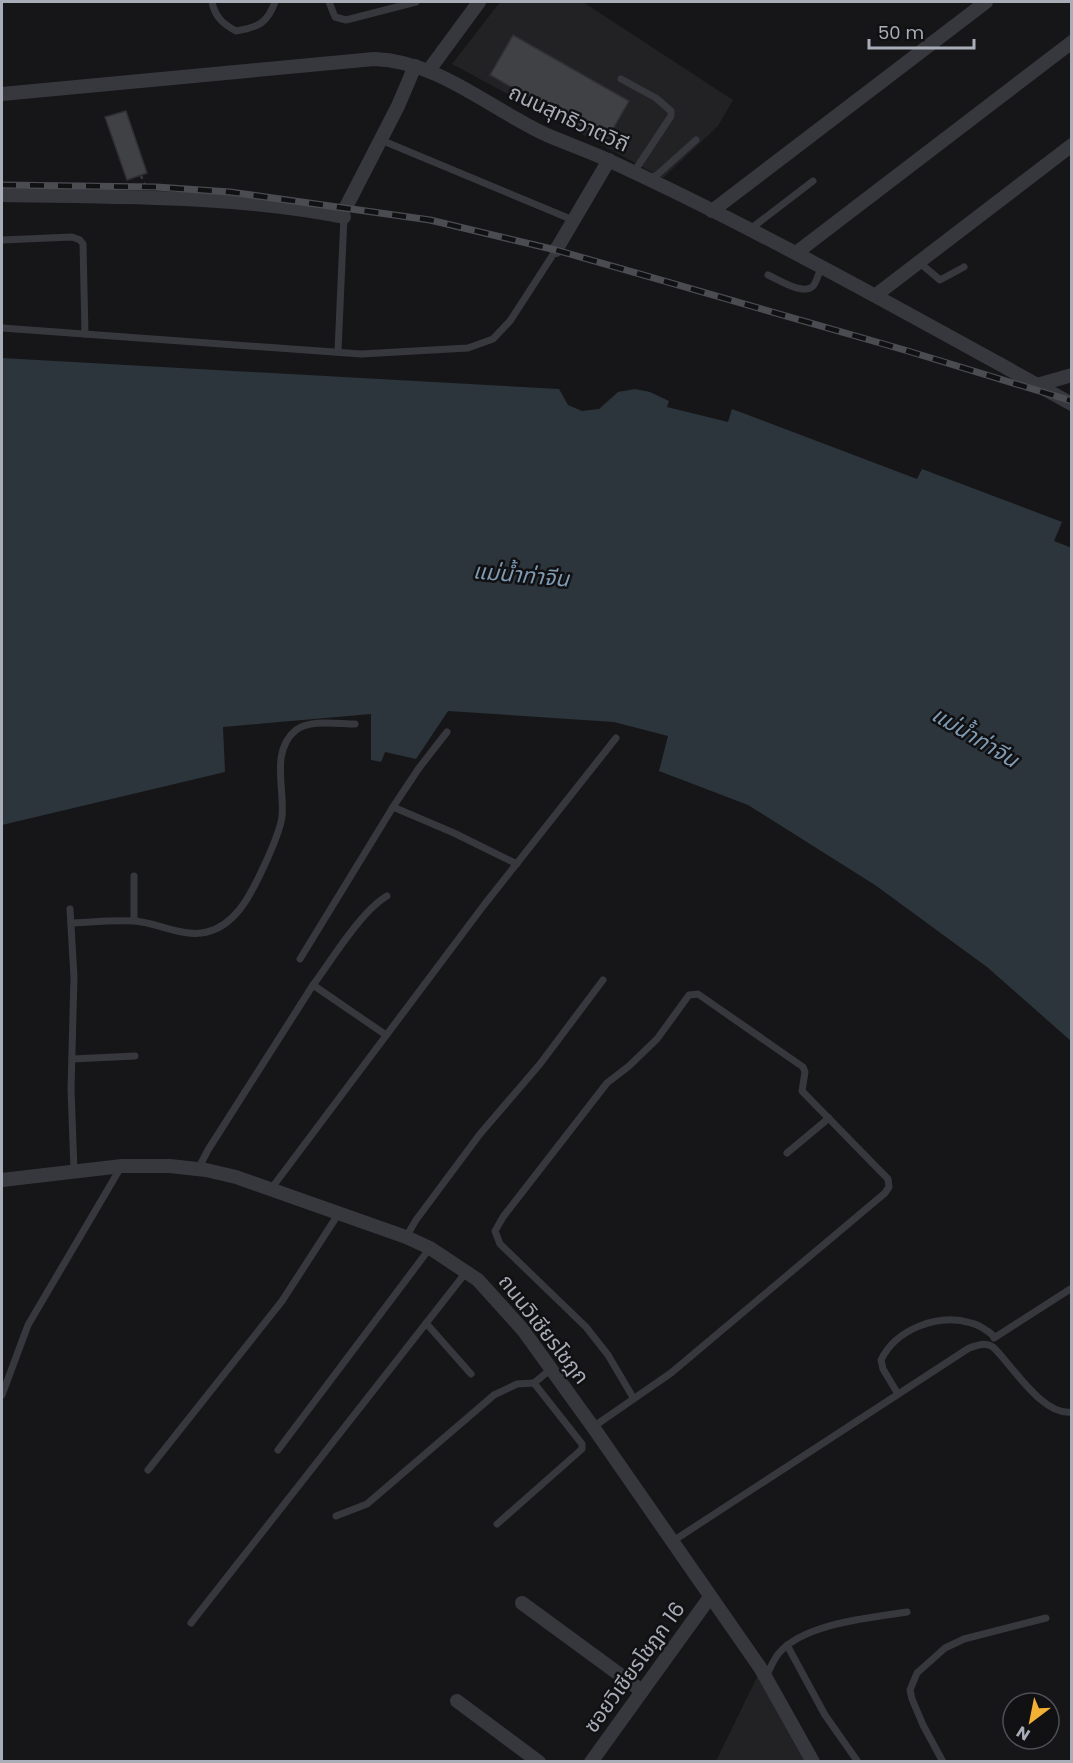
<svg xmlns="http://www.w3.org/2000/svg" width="1073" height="1763" font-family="Poppins,'Noto Sans Thai',sans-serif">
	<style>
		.built { fill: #222225 }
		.water { fill: #2c353c }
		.building { fill: #404145; stroke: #303034; stroke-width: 1.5 }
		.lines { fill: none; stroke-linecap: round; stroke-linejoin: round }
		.path { stroke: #3d3f44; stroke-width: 2; stroke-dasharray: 3 4.5; stroke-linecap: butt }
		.service { stroke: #37383d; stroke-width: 7 }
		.minor { stroke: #37383d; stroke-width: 14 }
		.rail-casing { stroke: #4a4c52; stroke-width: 7 }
		.rail { stroke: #111113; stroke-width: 4.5; stroke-dasharray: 14; stroke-linecap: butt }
		.labels { text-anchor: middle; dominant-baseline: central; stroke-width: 5; stroke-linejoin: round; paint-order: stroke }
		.street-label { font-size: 21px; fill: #a8adb8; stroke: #111113 }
		.water-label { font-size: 22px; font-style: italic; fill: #7f9bb3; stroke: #111113 }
	</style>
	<rect width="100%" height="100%" fill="#161618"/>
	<g class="built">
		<polygon points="500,2 583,2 733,100 718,126 663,178 452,64"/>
		<polygon points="759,1673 805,1761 716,1761"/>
	</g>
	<polygon class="water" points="2,358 559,389 568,405 582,411 599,409 618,392 635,389 650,392 669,401 667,407 728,422 732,409 917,479 922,469 1062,522 1054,541 1072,548 1071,1041 987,967 875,885 748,805 659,771 668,736 614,722 448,711 416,759 385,752 381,762 371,760 371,714 223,727 225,772 2,825"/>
	<g class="building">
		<polygon points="513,35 629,101 606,141 490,75"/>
		<polygon points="126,111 147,173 127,180 105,117"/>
	</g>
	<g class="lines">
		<polyline class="path" points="141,176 145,184"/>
		<g class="service">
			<path d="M212,2C215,17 223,24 236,31C258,27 267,24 275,2"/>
			<polyline points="329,2 335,17 346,20 416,2"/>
			<polyline points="621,79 656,98 671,111 671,116 634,172"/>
			<polyline points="381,140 573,220"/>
			<polyline points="650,178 657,175 696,140"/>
			<polyline points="749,230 813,181"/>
			<polyline points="2,240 72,237 80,240 83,244 85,334"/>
			<polyline points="920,263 940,280 964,267"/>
			<path d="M768,275C779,280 805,297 814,285C817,280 819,272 822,266"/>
			<polyline points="2,328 361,354 468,348 493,339 510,321 556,250"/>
			<polyline points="338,351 344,216"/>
			<polyline points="393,807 419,768 447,732"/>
			<polyline points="134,876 134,921"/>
			<polyline points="70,909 74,977 71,1089 74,1170"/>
			<path d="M71,923C92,922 114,920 135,921C159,923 183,938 207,932C220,929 232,919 240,909C253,893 279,837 282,817C285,789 270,751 296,730C310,719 338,724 355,724"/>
			<polyline points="300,959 393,807 454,833 517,864"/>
			<path d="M313,985C331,961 361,911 387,896"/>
			<polyline points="72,1059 135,1056"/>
			<polyline points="787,1153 829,1118"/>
			<polyline points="198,1169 208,1150 313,985 386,1035"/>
			<polyline points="271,1189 484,905 616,738"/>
			<polyline points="406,1237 416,1220 480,1134 540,1064 603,980"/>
			<polyline points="426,1323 471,1374"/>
			<polyline points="994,1338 1072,1288"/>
			<path d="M898,1394L883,1369L881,1360C896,1329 938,1313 971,1323C980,1325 988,1331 995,1337"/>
			<polyline points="2,1395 28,1325 121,1167"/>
			<polyline points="593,1427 671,1373 885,1193 889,1187 888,1179 802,1091 805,1072 803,1067 698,994 689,995 657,1039 629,1066 607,1083 503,1217 495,1231 500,1244 586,1327 608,1355 634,1399"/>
			<polyline points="278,1450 430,1248"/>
			<polyline points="148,1470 282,1301 339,1213"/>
			<polyline points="336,1516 367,1504 494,1395 517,1384 534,1383"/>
			<polyline points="497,1524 582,1449 582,1444 534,1383 551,1369"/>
			<path d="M673,1541L969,1348C978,1345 985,1342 993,1347C1013,1366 1042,1416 1072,1412"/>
			<polyline points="191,1623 467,1271"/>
			<polyline points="787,1645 825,1715 858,1762"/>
			<path d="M766,1677C770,1669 773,1660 779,1653C805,1623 870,1618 907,1612"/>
			<polyline points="943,1762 923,1725 912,1699 910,1690 917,1673 945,1648 964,1639 1046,1618"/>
		</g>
		<g class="minor">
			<polyline points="429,70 479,2"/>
			<path d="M2,94L374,59C439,61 490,109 547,135C568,144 589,151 610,161C768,234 919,320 1072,404"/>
			<path d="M2,195C116,197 232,195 344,217"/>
			<polyline points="346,207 398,106 415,66"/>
			<polyline points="712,211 986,2"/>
			<polyline points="556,250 609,160"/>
			<polyline points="796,253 1072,42"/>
			<polyline points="876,295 1072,145"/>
			<polyline points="1037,385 1072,375"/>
			<polyline points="2,1180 122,1166 170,1166 206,1170 236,1177 406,1237 430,1248 478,1280 523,1330 593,1427 761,1669 813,1762"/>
			<polyline points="522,1603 642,1691"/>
			<polyline points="457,1701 539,1762"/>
			<polyline points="591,1762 710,1597"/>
		</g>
		<g class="rail-casing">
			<polyline id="rail" points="2,185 156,187 230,192 430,220 556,250 908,351 1072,401"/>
		</g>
		<use href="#rail" class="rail"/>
	</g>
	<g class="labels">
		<g class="street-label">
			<text transform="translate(569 118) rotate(25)">ถนนสุทธิวาตวิถี</text>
			<text transform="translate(544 1329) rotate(52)">ถนนวิเชียรโชฎก</text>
			<text transform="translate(634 1667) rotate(-54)">ซอยวิเชียรโชฎก 16</text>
		</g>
		<g class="water-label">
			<text transform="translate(521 575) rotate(5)">แม่น้ำท่าจีน</text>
			<text transform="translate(975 737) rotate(31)">แม่น้ำท่าจีน</text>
		</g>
	</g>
	<rect width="1073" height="1763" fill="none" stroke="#a8adb8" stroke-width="6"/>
	<g transform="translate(1031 1721) rotate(212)"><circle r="28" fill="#111113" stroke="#4d4f55" stroke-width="1.5"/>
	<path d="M0-4.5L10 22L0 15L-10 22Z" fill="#f2b134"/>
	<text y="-9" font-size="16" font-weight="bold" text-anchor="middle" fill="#a8adb8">N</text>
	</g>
	<path d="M869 39v9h105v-9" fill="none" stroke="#a8adb8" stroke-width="3"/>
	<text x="878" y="39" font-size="18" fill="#a8adb8" stroke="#111113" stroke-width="4.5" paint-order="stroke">50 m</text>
</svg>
